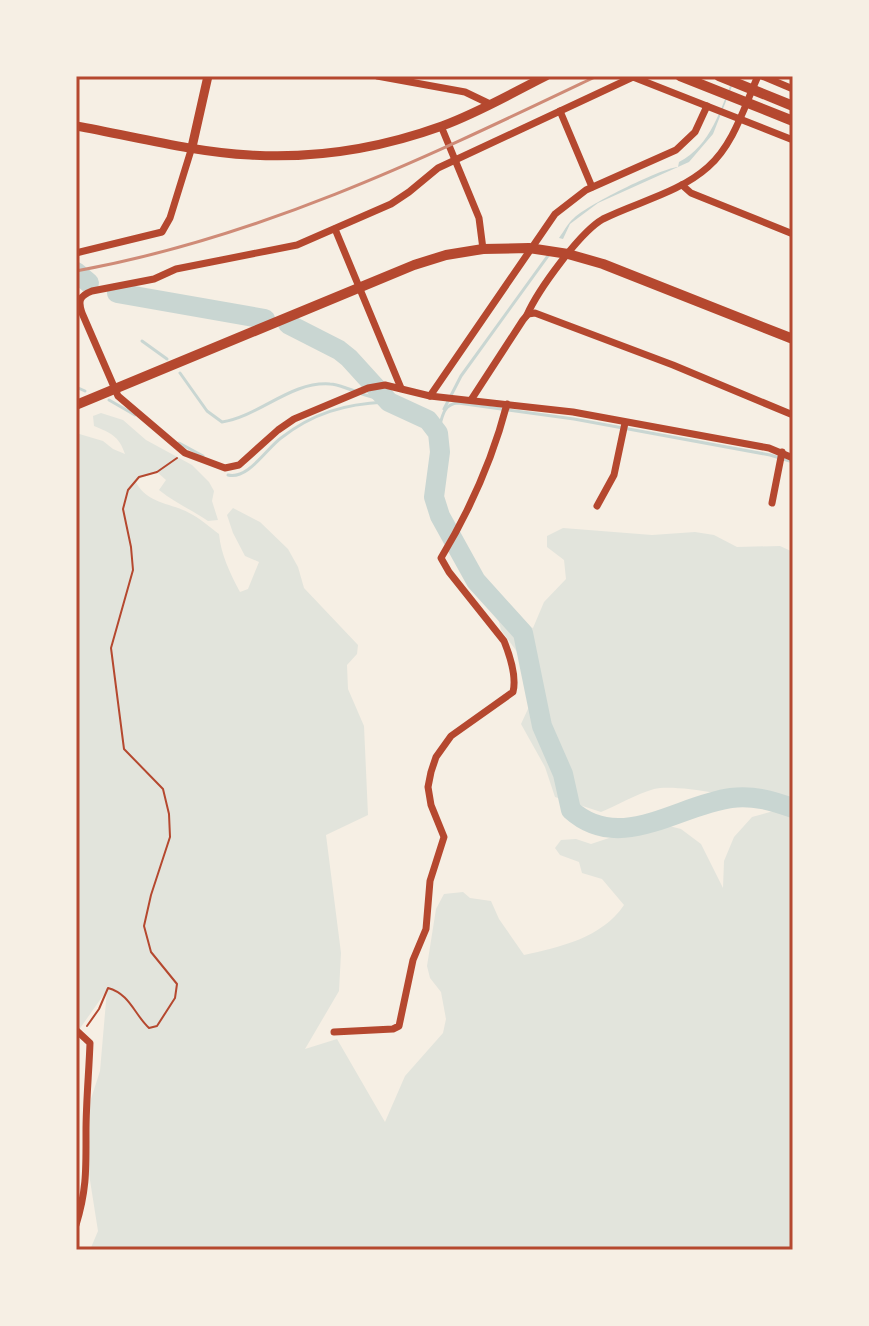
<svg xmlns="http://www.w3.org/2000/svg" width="869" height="1326" font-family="Arial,sans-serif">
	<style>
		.green { fill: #e2e4dc }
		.water { fill: #c9d6d2 }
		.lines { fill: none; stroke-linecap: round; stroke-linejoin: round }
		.stream { stroke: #c9d6d2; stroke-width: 3 }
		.river { stroke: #c9d6d2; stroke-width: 20 }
		.path { stroke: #b5482f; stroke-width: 2 }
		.minor { stroke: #b5482f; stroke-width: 7 }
		.tertiary { stroke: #b5482f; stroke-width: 9 }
		.secondary { stroke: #b5482f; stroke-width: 10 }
		.rail { stroke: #cf8b77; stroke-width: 3 }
		.neatline { fill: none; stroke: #b5482f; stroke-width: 3 }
	</style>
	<rect width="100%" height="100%" fill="#f6efe4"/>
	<path class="green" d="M101,413L123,420L146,440L192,465L209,482L214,491L212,501L218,520L208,521C192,510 175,503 159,490L166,480L157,472L135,480C146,505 172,502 193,515C202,520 211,528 219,534C221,555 230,573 240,592L248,589L259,562L245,556L233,533L227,515L233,508L260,522L288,549L298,567L304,588L358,645L357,654L347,665L348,689L364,726L368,815L326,835L341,953L339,991L305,1049L337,1039L385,1122L405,1076L443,1033L446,1019L441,992L430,978L427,966L436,909L444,894L463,892L470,898L491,901L499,919L524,955C560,947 602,938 624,905L602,879L582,873L579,862L560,855L555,848L561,840L576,839L591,844L627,832L661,824L681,829L701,844L723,888L724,861L734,837L752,817L777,810C756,799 677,783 654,789C636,794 618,805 601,812L555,797L545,767L521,724L540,683L501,630L498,618L509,619L533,628L544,602L566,579L564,560L547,547V536L563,528L652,535L695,532L714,535L737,547L780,546L793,552V1250H90L98,1231L89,1174L90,1102L100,1071L107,990L76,1034V433L103,441L113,449L125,454C119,436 111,433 94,426L93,416Z"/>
	<path class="water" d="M734,76H736L713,134L689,162L598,203L570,224L563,239L559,238C564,231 568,223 574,218C590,203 665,167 678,167L679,162C711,146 721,108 734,76Z"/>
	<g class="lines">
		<g class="stream">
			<polyline points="142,341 167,359"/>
			<path d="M180,373L207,411L222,422C260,416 291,381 330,384C338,384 347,389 355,391"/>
			<polyline points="76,387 85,391"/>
			<polyline points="362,394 389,402"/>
			<polyline points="109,400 135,415"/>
			<polyline points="444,409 461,376 550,253"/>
			<path d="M438,433C442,419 442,404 458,403L574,419L770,455L793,462"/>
			<polyline points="179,443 203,456"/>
			<path d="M228,475C248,480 266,449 281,438C313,413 345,404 385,402"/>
		</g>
		<g class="river">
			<polyline points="76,272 89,283"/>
			<polyline points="117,293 265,319"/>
			<path d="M288,324L339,350L349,358L389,402L428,420L438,433L440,452L434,497L440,516L476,581L523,633L542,726L563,774L571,810C620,854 678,805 731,798C754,795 772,801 793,808"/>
		</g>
		<path class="path" d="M87,1026L99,1009L108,988C130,994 134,1014 149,1028L157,1026L175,998L177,984L151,952L144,926L151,895L170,837L169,814L163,789L124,749L111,648L133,570L131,547L123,509L128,490L139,477L157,472L177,458"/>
		<g class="minor">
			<polyline points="377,76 465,92 490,104"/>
			<polyline points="762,76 793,89"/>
			<polyline points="560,111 592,187"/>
			<polyline points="441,126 479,218 483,249"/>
			<path d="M793,140L633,77L438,168L409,192L391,204L297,245L176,269L154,279L92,291C79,296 78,301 82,313L118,396L185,453L225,468L239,465L278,430L294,419L368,388L385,385L430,396L573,412L769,448L793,458"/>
			<polyline points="682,185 691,193 793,234"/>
			<polyline points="335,229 401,388"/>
			<polyline points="76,253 162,232 170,218 192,147"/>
			<path d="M527,315C538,290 580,232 603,219C637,202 679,193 708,167C734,144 744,107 758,76"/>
			<polyline points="430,396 555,214 586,190 676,150 695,132 707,106"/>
			<polyline points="471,400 523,320 528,314 535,313 673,365 793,415"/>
			<polyline points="772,503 782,452"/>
			<polyline points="597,506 614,475 625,423"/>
			<path d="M76,1030L90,1043C89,1072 86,1102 86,1132C86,1168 87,1189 76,1225"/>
			<path d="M334,1032L393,1029L399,1026L413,960L426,929L430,881L444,837L431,805L428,787L431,772L436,757L451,736L513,692C517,676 510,656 504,641L449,572L441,558C470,510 493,458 507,404"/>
		</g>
		<g class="tertiary">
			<path d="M76,126C133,136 192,152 250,155C315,159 381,148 442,126C478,113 512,93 546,76"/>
			<polyline points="192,147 208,76"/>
		</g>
		<g class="secondary">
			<polyline points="680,76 793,121"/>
			<polyline points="719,76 793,106"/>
			<polyline points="76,405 414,265 446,255 483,249 529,248 568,254 603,264 793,339"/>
		</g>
		<path class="rail" d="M76,271C263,237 427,157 597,76"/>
	</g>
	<rect width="869" height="1326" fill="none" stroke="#f6efe4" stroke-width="156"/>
	<rect x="78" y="78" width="713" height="1170" class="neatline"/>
</svg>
